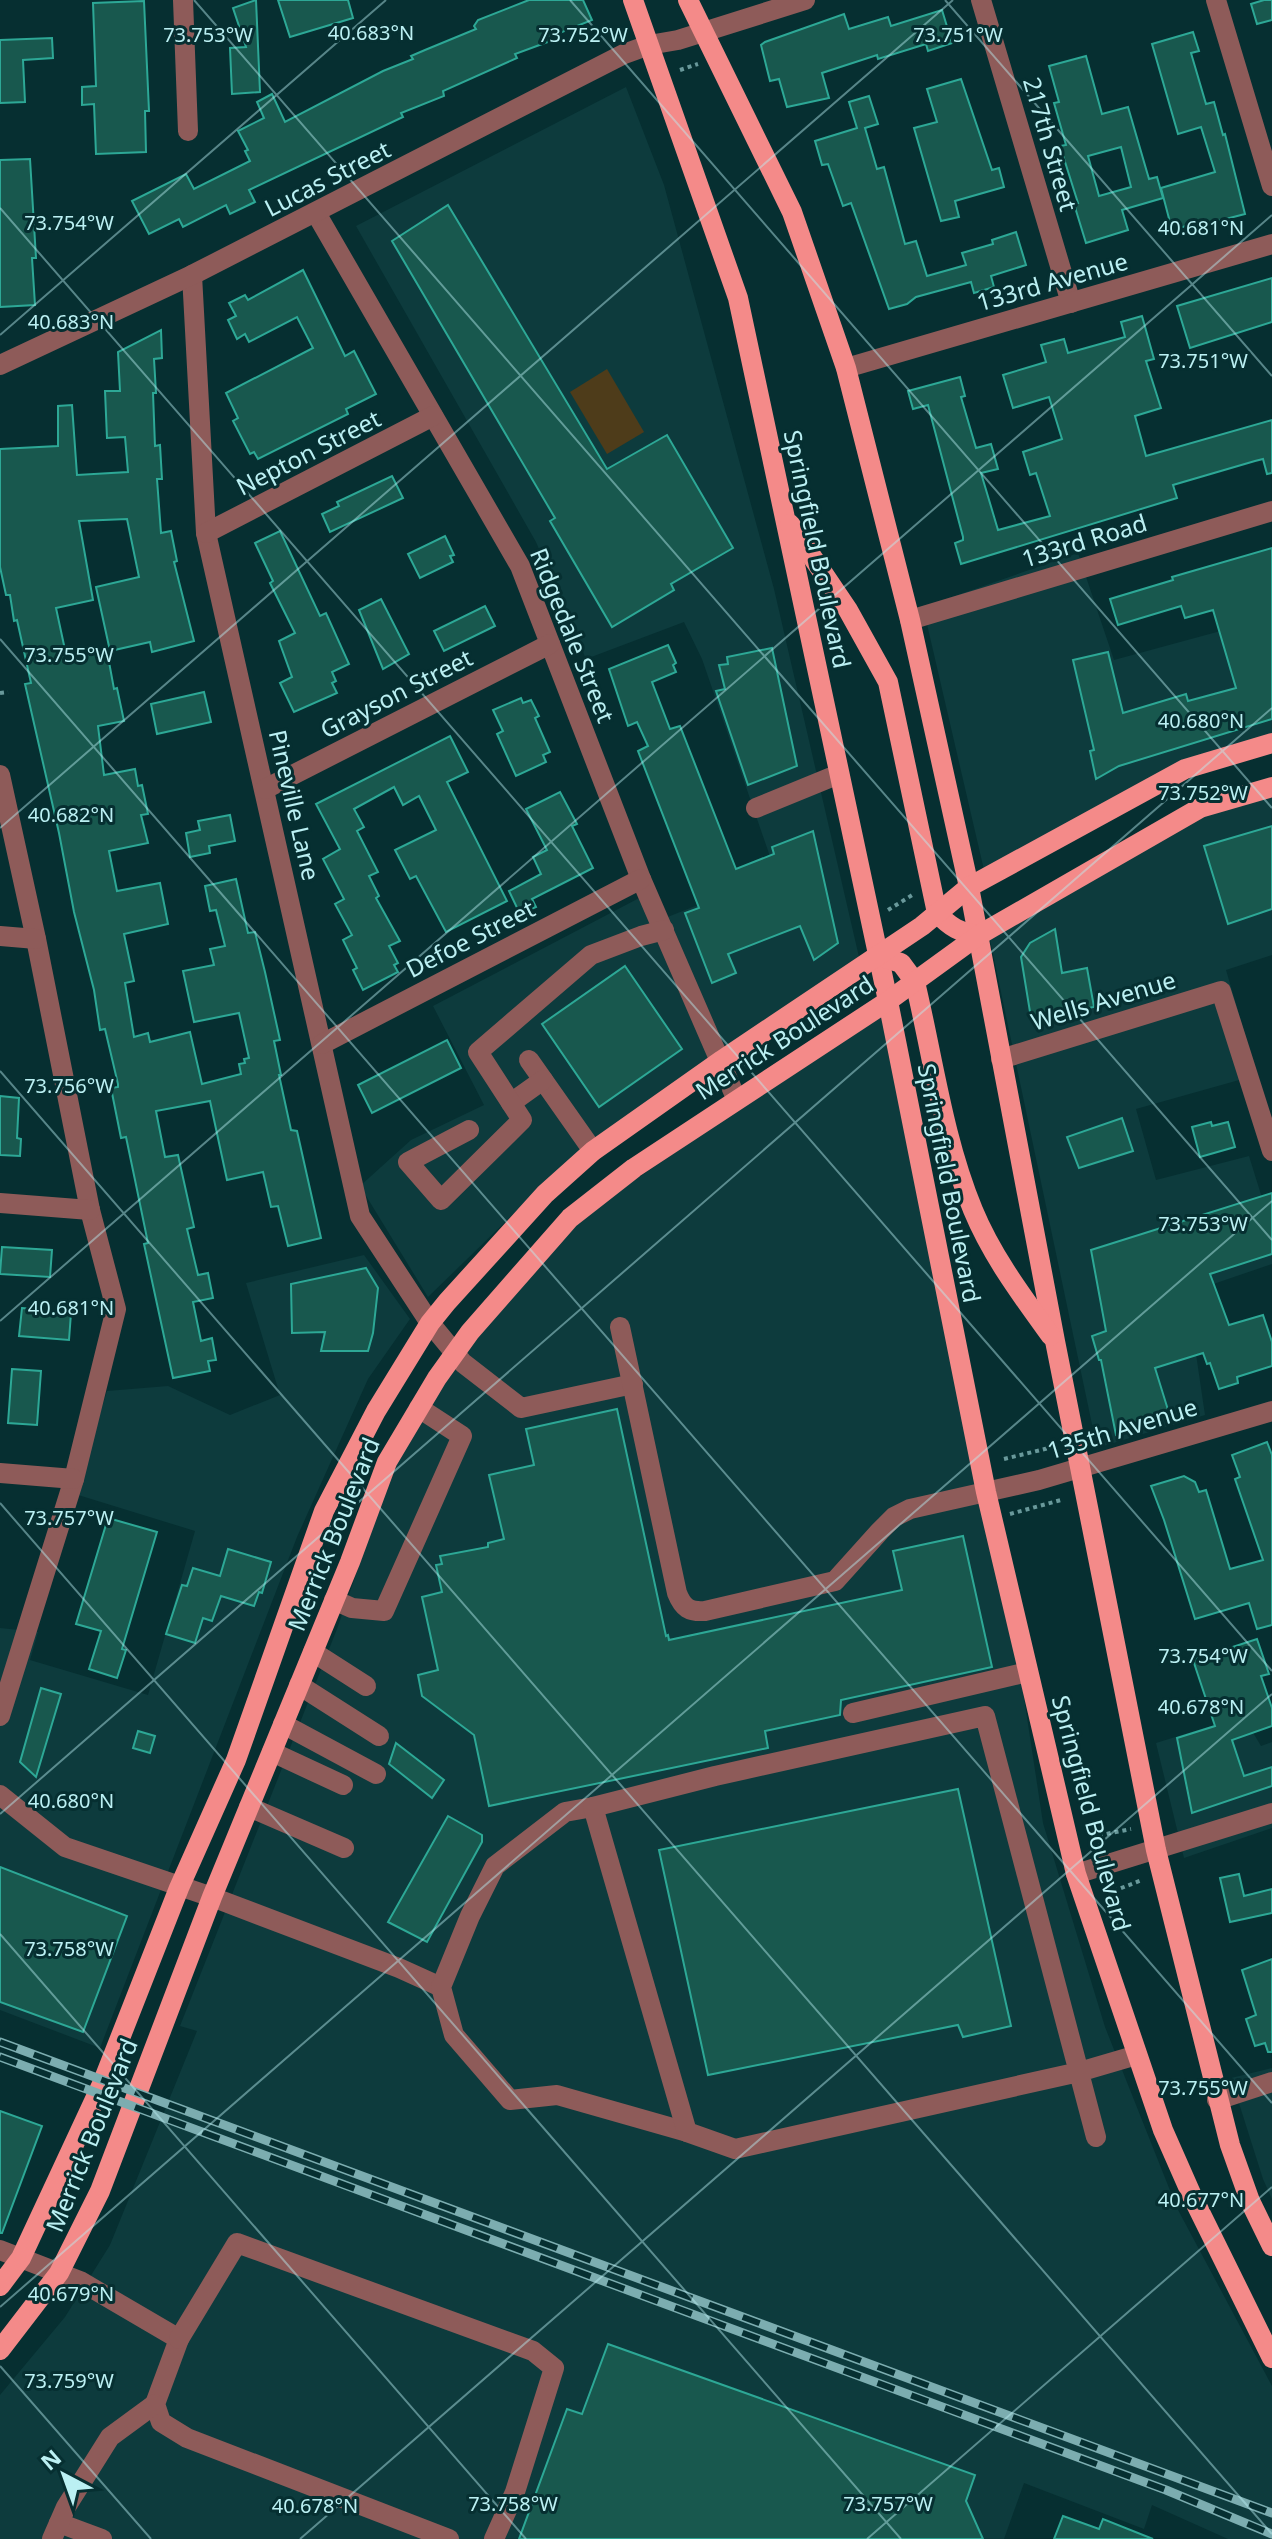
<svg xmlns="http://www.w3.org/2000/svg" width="1272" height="2539" font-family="'Noto Sans',sans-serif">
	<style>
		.built { fill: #0d3b3d }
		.green { fill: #4e3c1a }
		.building { fill: #18584e; stroke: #2da896; stroke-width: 2; fill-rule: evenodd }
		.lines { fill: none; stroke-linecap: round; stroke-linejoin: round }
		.path { stroke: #69999b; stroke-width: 4; stroke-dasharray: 4 4; stroke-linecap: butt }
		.minor { stroke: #8e5b59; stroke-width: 20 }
		.major { stroke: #f48a89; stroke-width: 20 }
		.rail-casing { stroke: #7cadb0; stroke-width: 9 }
		.rail { stroke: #062f31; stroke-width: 6; stroke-dasharray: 18; stroke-linecap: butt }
		.ticks { fill: none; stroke: #bbf0f3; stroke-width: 2; stroke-opacity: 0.45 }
		.labels { text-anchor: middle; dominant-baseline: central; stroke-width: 6; stroke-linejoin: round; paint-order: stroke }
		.street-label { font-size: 24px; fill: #bbf0f3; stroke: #062f31 }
		.ticks-label { font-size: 20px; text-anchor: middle; fill: #bbf0f3; stroke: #062f31; stroke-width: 6; stroke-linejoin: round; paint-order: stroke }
	</style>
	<rect width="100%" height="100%" fill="#062f31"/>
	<g class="built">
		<polygon points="626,87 664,185 774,589 859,957 535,1193 428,1297 360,1186 411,1140 484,1105 433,1006 643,896 655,922 776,874 702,659 684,622 586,659 536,542 356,226"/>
		<polygon points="1078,553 1114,660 1272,617 1272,733 1185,761 984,870 923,607"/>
		<polygon points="1272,794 1272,955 1226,970 1257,1075 1136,1109 1156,1180 1249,1156 1272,1230 1272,1264 1187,1293 1205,1415 1097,1448 990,940 1206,815"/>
		<polygon points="883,1011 1023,1691 1043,1823 1105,2027 1177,2208 1272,2386 1272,2539 1228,2539 1152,2505 1144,2529 1024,2483 1004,2539 0,2539 0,2395 65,2317 110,2245 197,2031 180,2026 337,1629 394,1465 448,1375 487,1322 582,1216"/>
		<polygon points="364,1255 410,1319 368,1379 297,1537 100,2048 0,2010 0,1628 38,1632 30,1660 148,1695 195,1531 75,1494 107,1391 168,1386 230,1415 280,1395 246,1283"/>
		<polygon points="1243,1716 1261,1746 1272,1742 1272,1828 1184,1858 1156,1743"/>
		<polygon points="1272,2068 1272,2199 1263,2179 1231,2078"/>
	</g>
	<polygon class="green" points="607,369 644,432 607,454 570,392"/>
	<g class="building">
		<polygon points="256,0 260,92 232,94 230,48 246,47 233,8"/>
		<polygon points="278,0 348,0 353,18 290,37"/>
		<polygon points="529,0 583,0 592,20 552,36 553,40 515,54 517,58 443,91 444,96 401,113 403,117 249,190 255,202 230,214 226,205 183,227 179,219 149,234 132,201 186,174 194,189 250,161 245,151 248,150 238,131 264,118 257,102 272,94 285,122 383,71 413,59 411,56 425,50 476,29 474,26 478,20"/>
		<polygon points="1264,0 1272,0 1272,20 1257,24 1251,4"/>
		<polygon points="144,1 149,111 145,111 146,152 96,154 94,104 82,105 82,87 96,86 93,3"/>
		<polygon points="942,10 952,43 928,51 926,44 878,59 877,55 822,73 829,98 787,107 779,79 770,81 761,45 765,42 844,14 849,29 888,17 891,26"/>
		<polygon points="1193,32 1199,51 1191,53 1206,104 1214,102 1223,135 1225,134 1245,214 1187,229 1186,226 1172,230 1161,188 1215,172 1201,127 1178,134 1152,44"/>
		<polygon points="52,38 53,58 23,60 25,102 0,103 0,40"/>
		<path d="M1086,56L1102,114L1128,107L1149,179L1157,177L1163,198L1122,210L1128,230L1086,243L1074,204L1078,203L1060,146L1066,145L1054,103L1059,102L1049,66ZM1121,147L1131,187L1099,196L1088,156Z"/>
		<polygon points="961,79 992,170 999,168 1004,187 955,201 959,217 941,221 914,128 937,122 927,89"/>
		<polygon points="869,96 878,124 865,128 877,169 884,167 905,244 916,241 927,276 966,265 962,253 993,244 992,240 1016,232 1026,265 991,276 994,287 974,293 971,282 916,297 907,304 889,309 851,203 843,206 828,164 822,165 815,141 857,128 849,102"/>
		<polygon points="30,159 36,258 32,258 35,305 0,307 0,160"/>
		<polygon points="448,205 607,469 667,435 733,548 671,584 674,590 612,627 550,521 555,518 392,241"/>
		<polygon points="303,270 345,356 354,351 376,394 346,409 348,414 258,459 254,452 250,454 233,421 238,418 226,393 313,348 297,317 249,342 245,334 237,339 228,320 236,316 229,303 245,295 248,300"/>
		<polygon points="1272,278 1272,322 1190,348 1177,306"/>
		<polygon points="1142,316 1154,359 1146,361 1161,408 1135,416 1146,456 1272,420 1272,473 1267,474 1263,459 1255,461 1173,485 1177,498 961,564 955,543 963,540 963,537 928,405 913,409 908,391 960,377 965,396 961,397 976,448 991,444 998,469 981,473 998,530 1050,516 1036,473 1030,475 1023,452 1062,439 1049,397 1013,408 1003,375 1046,362 1041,345 1064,339 1068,353 1125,337 1121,322"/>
		<polygon points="161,330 162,358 154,359 156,393 153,393 155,446 160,445 162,479 157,479 161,533 171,531 177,561 174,562 194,641 152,652 150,642 110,651 96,587 139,577 127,519 79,521 93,600 56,608 67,659 107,651 114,689 117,688 124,721 98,726 104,775 135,769 138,786 142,785 148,814 141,815 148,843 109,851 117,891 160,883 168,924 124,934 134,981 125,983 134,1037 148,1033 150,1042 190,1032 202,1084 241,1074 239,1064 245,1063 244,1059 249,1058 239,1013 194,1022 183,971 214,965 210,949 225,946 216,910 210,911 205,886 236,879 248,933 255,932 265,972 280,1040 274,1041 281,1075 279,1075 291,1130 297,1131 321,1238 288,1246 278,1206 271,1207 263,1172 227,1180 210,1101 156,1111 165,1157 178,1155 194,1227 187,1229 198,1275 208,1273 213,1298 193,1302 201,1341 212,1338 216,1360 208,1361 210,1371 173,1378 144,1244 148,1243 135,1180 126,1137 121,1138 111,1088 118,1087 118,1084 105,1029 100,1030 94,990 74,912 59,833 25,684 31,683 17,620 14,621 10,595 6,595 0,567 0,449 58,446 58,406 72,405 77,475 128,472 125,437 107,438 105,391 120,391 118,352"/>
		<polygon points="392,476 403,498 330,532 322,514 339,506 337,502"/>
		<polygon points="280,531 320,616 326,613 349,664 332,672 336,681 332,683 337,693 294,712 280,683 292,677 279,641 295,633 270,583 273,581 255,543"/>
		<polygon points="445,536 454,555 450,556 453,562 420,578 408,554"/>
		<polygon points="1272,548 1272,719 1119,766 1096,779 1090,751 1094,750 1073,660 1108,652 1123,713 1186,694 1188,701 1236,688 1213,610 1185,618 1181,606 1118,625 1110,599 1173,580 1172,577"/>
		<polygon points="381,599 409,654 383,669 359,610"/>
		<polygon points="485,606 495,626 444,651 434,631"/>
		<polygon points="668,645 676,663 673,665 676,672 652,682 670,729 680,726 736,869 774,854 772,847 813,831 838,943 814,960 800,926 728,954 736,973 712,983 685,913 699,908 638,751 648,746 637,722 628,726 609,669"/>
		<polygon points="772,648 797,766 748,785 716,691 725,689 719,665 728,664 727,657"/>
		<polygon points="204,692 211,722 157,734 151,704"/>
		<polygon points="521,698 523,703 531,700 539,716 535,718 550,752 543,755 546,762 516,776 497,734 503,731 493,710"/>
		<polygon points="450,736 468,772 447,782 507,901 446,932 416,876 410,879 395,850 436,830 419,796 403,805 394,787 354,809 364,827 357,831 378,872 369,876 379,896 376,898 400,941 389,946 398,963 394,965 398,972 363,990 353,970 357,968 343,940 352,935 335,904 344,899 323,859 340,849 316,804"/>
		<polygon points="560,792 577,824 572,826 593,868 532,899 536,907 520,914 509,891 541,874 533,857 547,850 526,809"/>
		<polygon points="230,815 235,841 209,846 210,853 190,857 186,833 200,830 198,821"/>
		<polygon points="1272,826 1272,909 1228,924 1204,846"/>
		<polygon points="1055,929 1062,973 1087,968 1094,1007 1031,1018 1021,957 1030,943"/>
		<polygon points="625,966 682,1049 599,1107 542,1024"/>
		<polygon points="447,1040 461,1068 372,1113 358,1085"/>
		<polygon points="0,1096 19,1098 17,1138 21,1139 20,1156 0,1155"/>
		<polygon points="1122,1118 1133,1151 1079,1168 1067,1137"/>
		<polygon points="1211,1122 1212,1126 1228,1122 1235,1147 1200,1157 1192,1127"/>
		<polygon points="1272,1193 1272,1254 1210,1274 1229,1325 1263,1315 1272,1342 1272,1366 1237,1377 1238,1383 1219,1389 1210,1363 1207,1364 1203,1353 1155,1368 1169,1413 1154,1418 1155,1423 1116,1435 1101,1360 1099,1360 1092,1336 1106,1331 1091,1250"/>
		<polygon points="2,1247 52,1250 50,1277 0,1274"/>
		<polygon points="366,1268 378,1288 373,1333 368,1351 321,1351 325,1332 292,1333 291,1284"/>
		<polygon points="22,1308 71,1313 69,1340 19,1336"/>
		<polygon points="12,1369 41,1371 37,1425 8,1423"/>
		<polygon points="617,1409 666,1636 668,1635 669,1640 902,1590 893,1551 963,1536 992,1667 841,1700 840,1715 765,1731 768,1748 489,1806 474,1735 422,1696 418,1675 438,1670 422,1597 442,1592 436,1565 442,1564 440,1556 488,1547 488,1543 504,1539 489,1475 534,1465 526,1429"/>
		<polygon points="1267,1442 1272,1455 1272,1625 1257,1629 1249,1603 1195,1619 1164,1520 1151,1486 1184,1476 1195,1482 1199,1492 1206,1490 1230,1569 1263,1560 1235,1479 1240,1477 1232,1455"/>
		<polygon points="108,1518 157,1532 122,1649 126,1650 117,1678 89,1669 101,1631 76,1624"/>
		<polygon points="228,1549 271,1562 262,1593 259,1592 254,1606 221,1596 212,1621 203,1618 195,1643 166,1634 182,1585 187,1586 193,1568 220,1576"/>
		<polygon points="1257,1639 1269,1674 1261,1676 1272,1708 1272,1726 1232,1740 1244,1776 1272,1767 1272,1786 1192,1813 1177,1738 1215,1726 1193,1660"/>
		<polygon points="41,1688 61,1694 36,1777 20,1762"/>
		<polygon points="138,1731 155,1736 150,1753 133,1748"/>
		<polygon points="396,1743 444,1780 432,1798 389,1764"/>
		<polygon points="958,1789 1011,2026 963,2037 958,2025 708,2075 659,1850"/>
		<polygon points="448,1816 482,1835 482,1842 427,1942 388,1922"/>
		<polygon points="0,1867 127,1916 83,2032 0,2002"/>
		<polygon points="1239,1874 1244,1896 1272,1889 1272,1913 1230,1922 1220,1878"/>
		<polygon points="1272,1959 1272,2052 1268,2052 1265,2043 1255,2046 1246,2019 1256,2015 1242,1970"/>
		<polygon points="0,2111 42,2126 2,2233 0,2233"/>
		<polygon points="608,2344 975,2475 966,2501 983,2539 519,2539 567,2409 582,2414"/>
		<polygon points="1063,2516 1099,2529 1103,2519 1153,2539 1054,2539"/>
	</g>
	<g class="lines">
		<g class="path">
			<polyline points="680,70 698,64"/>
			<polyline points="0,693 8,692"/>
			<polyline points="888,910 914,894"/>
			<polyline points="1004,1459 1053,1447"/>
			<polyline points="1010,1514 1061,1500"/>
			<polyline points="1091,1837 1131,1829"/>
			<polyline points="1106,1894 1142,1880"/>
		</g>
		<g class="minor">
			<polyline points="183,0 188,131"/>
			<polyline points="981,0 1071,303"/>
			<polyline points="1216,0 1272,186"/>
			<polyline points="316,213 520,566 641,879 736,1098"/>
			<polyline points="192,275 206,533 360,1216 430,1323 463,1363 521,1408 633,1384"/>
			<polyline points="0,365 192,275 624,54 649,45 678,40 805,0"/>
			<polyline points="846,368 1272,244"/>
			<polyline points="206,533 433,416"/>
			<polyline points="910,620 1272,511"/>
			<polyline points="0,775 36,939 90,1210 116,1309 74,1479 0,1716"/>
			<polyline points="265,789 550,644"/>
			<polyline points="756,808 839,774"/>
			<polyline points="0,936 36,939"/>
			<polyline points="322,1044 641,879"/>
			<polyline points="1001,1059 1221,991 1272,1151"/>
			<polyline points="529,1060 593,1151"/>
			<polyline points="511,1103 543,1080"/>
			<polyline points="469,1130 408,1162 441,1200 522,1120 478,1052 591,955 641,936 664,930"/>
			<polyline points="0,1203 90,1210"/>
			<path d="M620,1327L677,1593C683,1608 689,1612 705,1611L835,1581L880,1531L894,1517L910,1509L1039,1480L1272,1411"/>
			<polyline points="0,1473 74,1479"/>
			<polyline points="334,1600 352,1608 384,1611 462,1436 419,1408"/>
			<polyline points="313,1652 366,1686"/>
			<polyline points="299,1685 379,1736"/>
			<polyline points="853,1713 1028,1672"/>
			<polyline points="283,1724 376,1774"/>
			<polyline points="272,1752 343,1785"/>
			<polyline points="0,1795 65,1847 212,1897 399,1968 441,1987"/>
			<polyline points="249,1807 344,1848"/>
			<polyline points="593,1807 565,1812 495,1866 470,1916 441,1987 454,2035 510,2100 557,2095 687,2132"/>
			<polyline points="1076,1874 1272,1813"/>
			<polyline points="1217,2100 1272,2082"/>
			<polyline points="1096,2137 985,1716 715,1776 593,1807 687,2132 735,2149 1079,2072 1137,2055"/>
			<polyline points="0,2250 80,2281 179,2339 155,2404 161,2422 187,2438 449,2539"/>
			<polyline points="179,2339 237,2243 533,2351 554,2368 515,2492 494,2539"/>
			<polyline points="59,2523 102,2539"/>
			<polyline points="52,2539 66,2507 110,2437 155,2404"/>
		</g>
		<g class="major">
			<polyline points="633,0 738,298 888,1001 986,1492 1076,1874 1163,2130 1193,2198 1272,2358"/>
			<polyline points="688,0 792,212 846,368 910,620 969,887 1055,1341 1156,1850 1230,2145 1250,2201 1272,2246"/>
			<path d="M790,524L848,610L888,682L937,913C950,927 960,933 979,935"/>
			<path d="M878,956L901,963L915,982C933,1057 943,1138 973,1210C992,1256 1022,1296 1051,1336"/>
			<polyline points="0,2286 21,2258 102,2084 179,1888 236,1760 324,1511 376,1411 430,1323 447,1302 545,1194 593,1151 722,1060 922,926 969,887 1185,769 1272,743"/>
			<polyline points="0,2350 59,2273 100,2191 212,1897 350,1562 387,1462 437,1378 470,1332 570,1218 634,1168 888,1001 979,935 1200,808 1272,787"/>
		</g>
		<g class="rail-casing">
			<g id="rail">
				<polyline points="0,2042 1272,2513"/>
				<polyline points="0,2057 1166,2490 1272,2534"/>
			</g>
		</g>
		<use href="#rail" class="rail"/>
	</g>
	<path class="ticks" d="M194,0L1272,1240M570,0L1272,808M945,0L1272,376M0,208L1272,1671M0,335L386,0M0,639L1272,2103M0,828L953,0M0,1071L1272,2534M0,1321L1272,215M0,1503L901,2539M0,1814L1272,708M0,1934L526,2539M0,2307L1272,1201M0,2366L151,2539M300,2539L1272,1694M867,2539L1272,2187"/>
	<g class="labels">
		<g class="street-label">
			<text transform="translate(1051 144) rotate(74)">217th Street</text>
			<text transform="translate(327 178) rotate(-27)">Lucas Street</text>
			<text transform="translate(1052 281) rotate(-16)">133rd Avenue</text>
			<text transform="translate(308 452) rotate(-27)">Nepton Street</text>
			<text transform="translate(1084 540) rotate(-17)">133rd Road</text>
			<text transform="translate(818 549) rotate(78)">Springfield Boulevard</text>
			<text transform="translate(573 635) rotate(68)">Ridgedale Street</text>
			<text transform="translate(396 693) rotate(-27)">Grayson Street</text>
			<text transform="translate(295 805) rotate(77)">Pineville Lane</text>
			<text transform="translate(470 938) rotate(-27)">Defoe Street</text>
			<text transform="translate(1103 1000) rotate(-17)">Wells Avenue</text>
			<text transform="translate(784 1037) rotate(-33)">Merrick Boulevard</text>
			<text transform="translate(950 1183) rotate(79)">Springfield Boulevard</text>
			<text transform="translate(1122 1428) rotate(-17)">135th Avenue</text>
			<text transform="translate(333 1534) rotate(-68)">Merrick Boulevard</text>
			<text transform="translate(1092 1813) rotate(75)">Springfield Boulevard</text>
			<text transform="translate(91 2135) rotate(-68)">Merrick Boulevard</text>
		</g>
	</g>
	<g class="ticks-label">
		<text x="371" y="40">40.683°N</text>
		<text x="583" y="42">73.752°W</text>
		<text x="208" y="42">73.753°W</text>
		<text x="958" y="42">73.751°W</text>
		<text x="69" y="230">73.754°W</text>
		<text x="1201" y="235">40.681°N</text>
		<text x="71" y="329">40.683°N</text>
		<text x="1203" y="368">73.751°W</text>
		<text x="69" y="662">73.755°W</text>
		<text x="1201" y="728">40.680°N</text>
		<text x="1203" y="800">73.752°W</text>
		<text x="71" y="822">40.682°N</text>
		<text x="69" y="1093">73.756°W</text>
		<text x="1203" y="1231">73.753°W</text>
		<text x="71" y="1315">40.681°N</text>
		<text x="69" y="1525">73.757°W</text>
		<text x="1203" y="1663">73.754°W</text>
		<text x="1201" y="1714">40.678°N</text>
		<text x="71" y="1808">40.680°N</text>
		<text x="69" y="1956">73.758°W</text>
		<text x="1203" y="2095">73.755°W</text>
		<text x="1201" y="2207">40.677°N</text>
		<text x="71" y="2301">40.679°N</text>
		<text x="69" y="2388">73.759°W</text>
		<text x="513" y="2511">73.758°W</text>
		<text x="888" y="2511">73.757°W</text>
		<text x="315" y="2513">40.678°N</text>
	</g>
	<g transform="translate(64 2475) rotate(319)" stroke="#062f31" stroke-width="6" paint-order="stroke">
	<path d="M0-6L14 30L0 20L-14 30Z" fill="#bbf0f3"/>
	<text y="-12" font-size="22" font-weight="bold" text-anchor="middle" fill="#bbf0f3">N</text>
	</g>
</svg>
